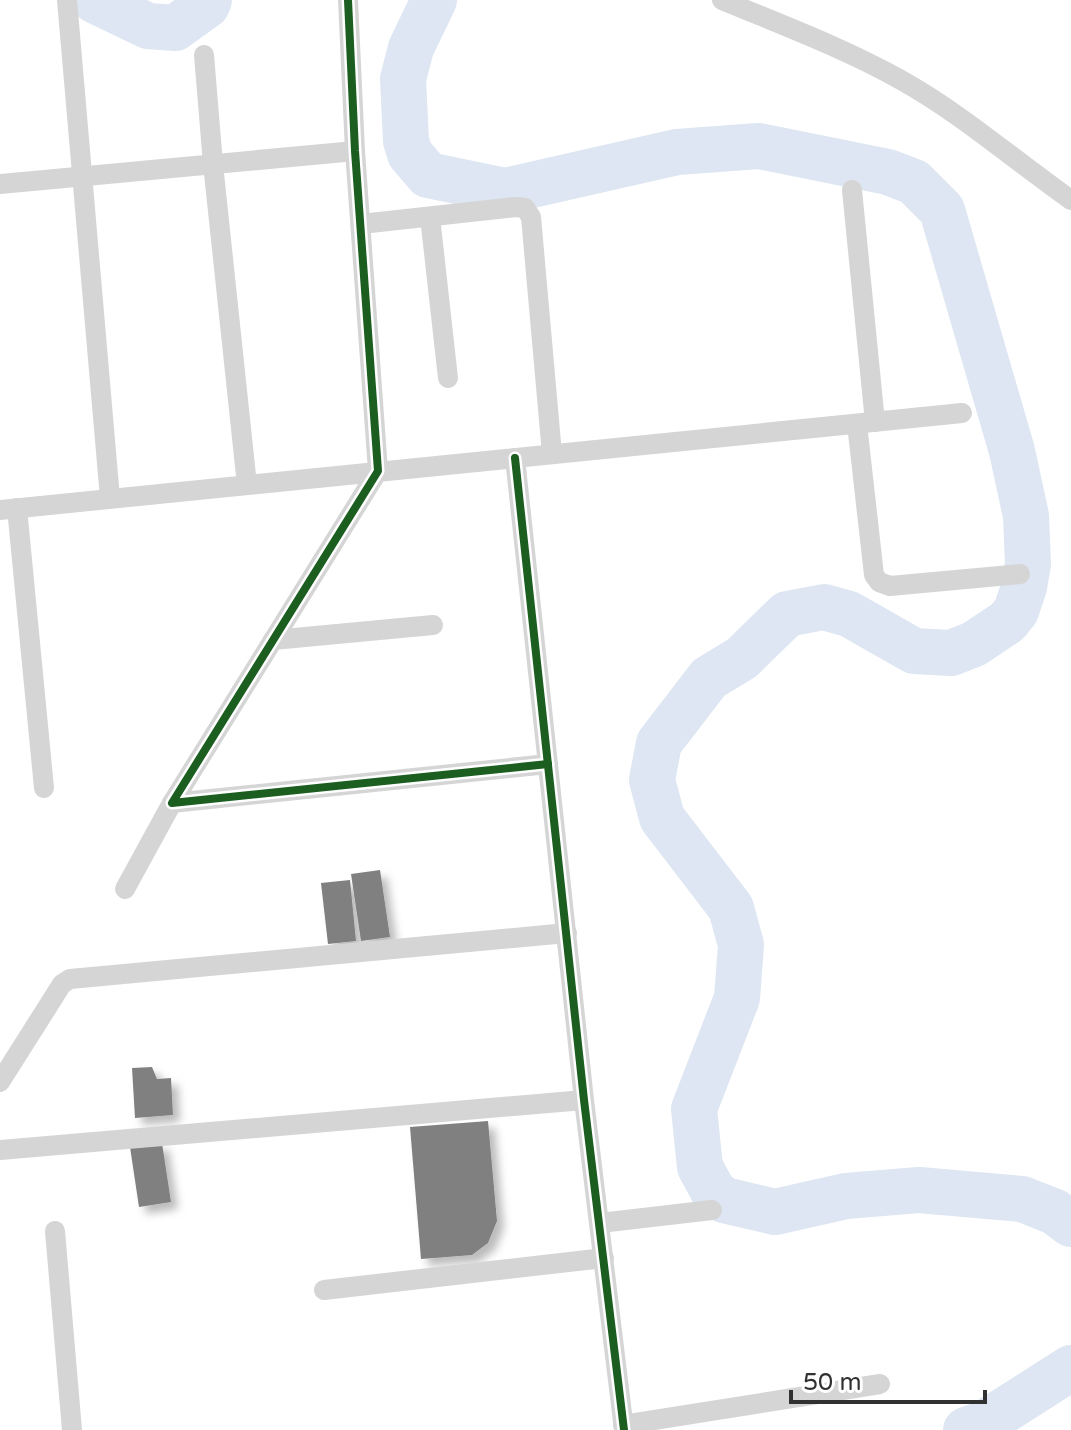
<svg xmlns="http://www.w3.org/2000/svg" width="1071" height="1430" font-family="'Varela Round',sans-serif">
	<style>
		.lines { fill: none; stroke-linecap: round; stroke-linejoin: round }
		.river { stroke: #dde6f2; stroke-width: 46 }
		.building { fill: #808080; filter: url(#shadow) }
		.street { stroke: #d5d5d5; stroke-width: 20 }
		.cycleway-casing { stroke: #fff; stroke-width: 13 }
		.cycleway { stroke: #1b5e20; stroke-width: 8 }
	</style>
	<defs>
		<filter id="shadow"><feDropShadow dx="7" dy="7" stdDeviation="4" flood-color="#0004"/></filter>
	</defs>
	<rect width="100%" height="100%" fill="#fff"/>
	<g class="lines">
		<g class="river">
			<polyline points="94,0 148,26 175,28 207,5 209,0"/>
			<polyline points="434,0 411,48 403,79 406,141 410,154 428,175 505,191 677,152 759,146 888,172 914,182 942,210 1012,451 1026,516 1028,564 1024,587 1016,611 1007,622 974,644 951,653 914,651 849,614 824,607 787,614 742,658 709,678 659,743 652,780 662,818 731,908 741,945 737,998 694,1109 700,1167 713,1191 724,1200 775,1212 846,1196 919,1190 1022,1199 1055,1212 1071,1224"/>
			<polyline points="966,1430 983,1424 1071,1368"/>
		</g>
	</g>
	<g class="building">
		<polygon points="380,870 390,937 361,941 351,874"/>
		<polygon points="350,880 356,941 328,944 321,883"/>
		<polygon points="152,1067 157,1079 171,1078 173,1115 135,1118 132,1068"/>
		<polygon points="488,1121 497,1221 488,1243 472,1255 421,1259 410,1127"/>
		<polygon points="162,1143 171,1202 139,1207 130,1147"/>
	</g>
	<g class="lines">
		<g class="street">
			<polyline points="67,0 110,498"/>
			<polyline points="348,0 355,151 378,471 172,803 548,764"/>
			<path d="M722,0C782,25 844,48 901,80C962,114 1014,160 1071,200"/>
			<polyline points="204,55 213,164 247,485"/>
			<polyline points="0,184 355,151"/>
			<polyline points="852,190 875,422"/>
			<polyline points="430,217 448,378"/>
			<polyline points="361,224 516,207 525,208 531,217 552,454"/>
			<polyline points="857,424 874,575 879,582 890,586 1020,574"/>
			<polyline points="515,458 584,1100 624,1430"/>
			<polyline points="17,508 44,788"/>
			<polyline points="0,510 962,413"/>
			<polyline points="273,640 433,625"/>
			<polyline points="125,889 172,803"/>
			<polyline points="0,1082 62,984 70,979 567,933"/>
			<polyline points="0,1150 584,1100"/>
			<polyline points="600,1223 712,1210"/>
			<polyline points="55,1231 72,1430"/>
			<polyline points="324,1290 604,1258"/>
			<polyline points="623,1425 880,1384"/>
		</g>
		<g class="cycleway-casing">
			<g id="cycleway">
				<polyline points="348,0 355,151 378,471 172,803 548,764"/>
				<polyline points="515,458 584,1100 624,1430"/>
			</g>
		</g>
		<use href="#cycleway" class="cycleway"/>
	</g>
	<path d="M791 1390v12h194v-12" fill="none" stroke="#313131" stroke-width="4"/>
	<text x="803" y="1390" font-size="24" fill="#313131" stroke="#ffffff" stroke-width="6" paint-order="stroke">50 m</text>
</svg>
